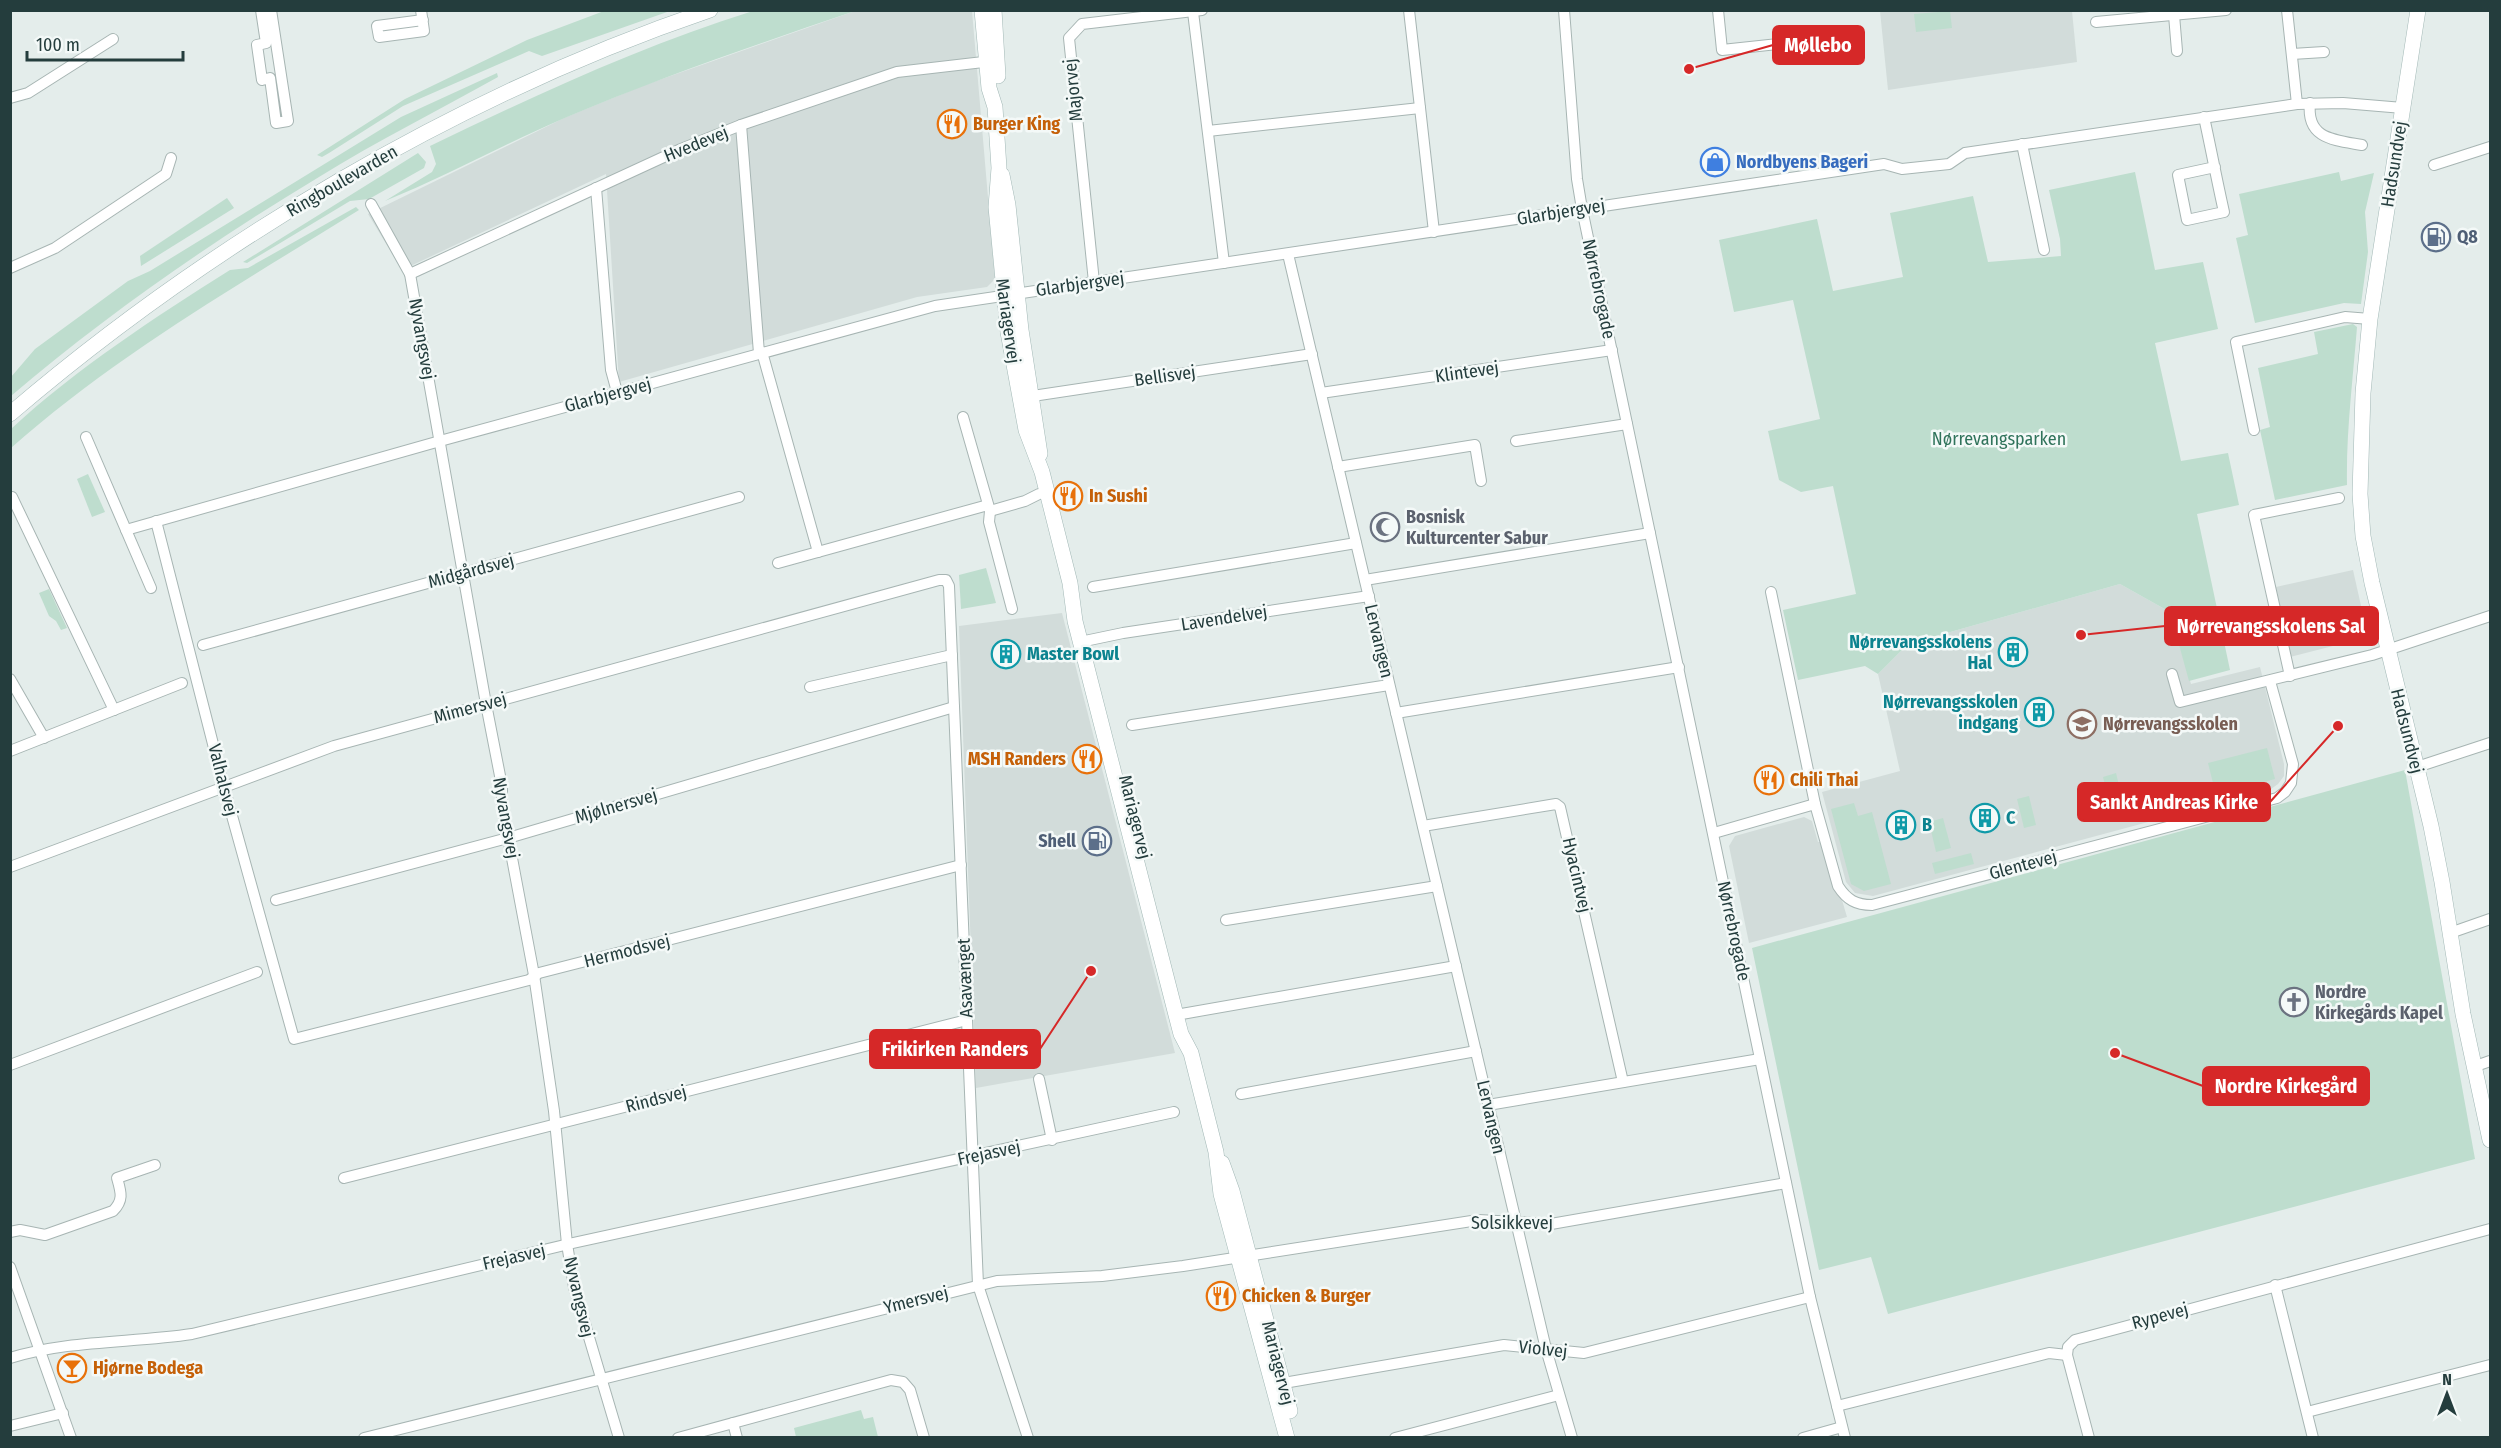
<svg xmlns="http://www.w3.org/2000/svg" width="2501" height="1448" font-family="'Fira Sans Condensed',sans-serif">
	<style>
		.built { fill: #d2dcda }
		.green { fill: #beddce }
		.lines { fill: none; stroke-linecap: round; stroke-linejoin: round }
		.street-casing { stroke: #a7b5b3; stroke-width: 12 }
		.secondary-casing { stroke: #a2b8b6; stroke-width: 16 }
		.street { stroke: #fff; stroke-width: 10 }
		.secondary { stroke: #fff; stroke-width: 15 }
		.labels { text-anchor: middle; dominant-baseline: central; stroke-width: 5; stroke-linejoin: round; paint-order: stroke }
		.street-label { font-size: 18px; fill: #243d3d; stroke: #f4f9f8 }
		.food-label { font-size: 18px; font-weight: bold; fill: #c56008; stroke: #f4f9f8; text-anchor: start }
		.shop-label { font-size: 18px; font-weight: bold; fill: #366cbe; stroke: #f4f9f8; text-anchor: start }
		.service-label { font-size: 18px; font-weight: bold; fill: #4e5e75; stroke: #f4f9f8; text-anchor: start }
		.park-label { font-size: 18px; fill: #30735b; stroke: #f4f9f8 }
		.worship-label { font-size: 18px; font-weight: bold; fill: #5b616d; stroke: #f4f9f8; text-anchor: start }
		.culture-label { font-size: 18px; font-weight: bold; fill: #0d838f; stroke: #f4f9f8; text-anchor: start }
		.education-label { font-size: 18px; font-weight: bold; fill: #785e54; stroke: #f4f9f8; text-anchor: start }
		.leader { fill: none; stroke: #d62828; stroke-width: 2 }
		.callout-dot { fill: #d62828; stroke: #f4f9f8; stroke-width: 2 }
		.callout { fill: #d62828; stroke: #d62828; stroke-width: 2 }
		.callout-label { font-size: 20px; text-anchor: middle; font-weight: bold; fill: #fff }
	</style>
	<rect width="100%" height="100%" fill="#e4edeb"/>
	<g class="built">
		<polygon points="855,11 972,11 995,279 987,287 917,297 619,382 606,174 402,270 368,214 564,118 642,86"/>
		<polygon points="1880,11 2072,11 2077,62 1888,90"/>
		<polygon points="2353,570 2368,637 2290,657 2276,587"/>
		<polygon points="2120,584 2170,612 2191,684 2260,667 2284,764 2284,776 2278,784 2271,789 1873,896 1855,893 1846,882 1822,792 1900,771 1878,674 1908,644"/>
		<polygon points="1062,613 1175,1053 976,1088 959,626"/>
		<polygon points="1804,817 1812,821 1818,842 1821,842 1835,890 1842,900 1847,917 1749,943 1729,846 1735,836"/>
	</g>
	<g class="green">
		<polygon points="604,11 670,11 542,56 529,51 403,106 329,153 322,157 317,155 405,99 527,40"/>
		<path d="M753,11H855C758,44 661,77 567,117C506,143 447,176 385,201L432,172L436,164L430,146C536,95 641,46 753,11Z"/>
		<polygon points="1950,11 1952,28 1916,32 1914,14"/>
		<path d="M497,73L498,77C439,110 377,141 319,177C211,242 106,315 11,396V377L35,349L128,281L150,271L401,117Z"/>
		<polygon points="418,153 426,162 424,168 369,199 350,201 247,263 243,262"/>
		<polygon points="2135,172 2155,270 2203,262 2218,329 2155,343 2181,461 2228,453 2239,505 2197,514 2230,670 2189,681 2170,612 2120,584 1908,644 1878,674 1865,666 1798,680 1783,610 1856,594 1833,486 1801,492 1779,480 1768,431 1820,419 1793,300 1734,312 1719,240 1817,219 1833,291 1903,277 1890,213 1973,196 1988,262 2061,256 2060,239 2049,190"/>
		<polygon points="2339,172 2341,181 2374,173 2365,212 2368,252 2361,304 2344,303 2255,323 2236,238 2248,235 2239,194"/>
		<polygon points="227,198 234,208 141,266 140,256"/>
		<path d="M356,207L359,210C240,284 116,355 11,448V429C77,368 154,318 230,270L248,268Z"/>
		<path d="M2353,324L2357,327C2353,379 2346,432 2347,485L2275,500L2260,430L2270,427L2258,368L2318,354L2314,332Z"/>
		<polygon points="88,474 105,512 92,517 77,479"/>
		<polygon points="986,568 996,603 961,609 959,575"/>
		<polygon points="49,589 67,628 61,630 56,621 49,616 39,593"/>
		<polygon points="2267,748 2275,779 2216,795 2208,763"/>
		<polygon points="2405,770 2475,1159 1888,1314 1871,1257 1819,1270 1752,948"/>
		<polygon points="2116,773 2123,802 2110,805 2103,777"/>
		<polygon points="2029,796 2036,825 2024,828 2017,799"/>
		<polygon points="1854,803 1858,816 1872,812 1891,884 1864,891 1851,884 1831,809"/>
		<polygon points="1943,818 1951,848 1936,852 1929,822"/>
		<polygon points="1971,853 1974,864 1935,874 1932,863"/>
		<polygon points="861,1410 864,1419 873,1417 878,1437 794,1437 796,1437 794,1428"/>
	</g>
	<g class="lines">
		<g class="street-casing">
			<g id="street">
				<polyline points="261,10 266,43 257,45 262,80 270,78 276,123 288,121 271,10"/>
				<polyline points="421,10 424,31 379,37 377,26 423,20"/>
				<polyline points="1409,10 1434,232"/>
				<polyline points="1564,10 1577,179 1582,209 1810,1297 1845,1438"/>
				<polyline points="1718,10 1722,50 1823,39"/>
				<polyline points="2287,10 2297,104"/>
				<polyline points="1193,12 1224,263"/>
				<polyline points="2174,15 2177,51"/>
				<polyline points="2096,22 2226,10"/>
				<polyline points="2292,54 2324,52"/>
				<polyline points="10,98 28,93 113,39"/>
				<path d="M2310,103C2306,139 2334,140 2362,145"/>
				<path d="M2204,117C2211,149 2217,181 2224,212L2187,220L2178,175L2215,167"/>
				<polyline points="741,125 759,353"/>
				<polyline points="1208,131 1420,108"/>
				<polyline points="2022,144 2044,250"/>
				<polyline points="2434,165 2490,147"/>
				<polyline points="596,188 611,370 617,392"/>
				<polyline points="371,204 410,274 486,704 502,786 502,805 534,975 554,1111 567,1244 574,1287 619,1438"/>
				<polyline points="1288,254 1546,1349 1572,1438"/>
				<polyline points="10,268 55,248 166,174 171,158"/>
				<polyline points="410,274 681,149 741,125 897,72 992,61"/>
				<polyline points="1094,282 1069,38 1082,24 1202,10"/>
				<polyline points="762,352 818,552"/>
				<polyline points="1321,393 1612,350"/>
				<polyline points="1026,397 1312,354"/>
				<polyline points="963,417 990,511 989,522 1012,609"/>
				<polyline points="2254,430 2236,342 2345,317 2370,319"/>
				<polyline points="86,437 151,588"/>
				<polyline points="1516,441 1627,424"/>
				<polyline points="1338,467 1475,445 1481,481"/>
				<polyline points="12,497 114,710"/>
				<polyline points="990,511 1025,501 1039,494"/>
				<polyline points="156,521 224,787 294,1039 529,980 539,973 961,865"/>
				<polyline points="126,530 440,441 935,306 1884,164 1902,169 1949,164 1965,153 2297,104 2343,103 2403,108"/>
				<polyline points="778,563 988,505"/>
				<polyline points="1365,580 1650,533"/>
				<polyline points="1093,587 1356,543"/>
				<polyline points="1771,592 1815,804"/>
				<polyline points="1080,642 1123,633 1369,596"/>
				<polyline points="203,645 739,497"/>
				<polyline points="2172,674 2180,702 2372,655 2490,616"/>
				<polyline points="2290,676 2254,515 2339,498"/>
				<polyline points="10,679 44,738"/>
				<polyline points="810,687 952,655"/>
				<polyline points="1396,713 1679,667"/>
				<polyline points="1132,725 1389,685"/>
				<polyline points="10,751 182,683"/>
				<polyline points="2417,767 2490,743"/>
				<polyline points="1423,826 1556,804 1560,807 1623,1082"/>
				<path d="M1714,833L1815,804L1838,886C1847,900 1856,905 1872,905L2277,798L2285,792L2291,783L2293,764L2270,681"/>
				<polyline points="10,867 334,746 939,580 946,580 949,586 978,1285 1028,1438"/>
				<polyline points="276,900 515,836 954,707"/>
				<polyline points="1226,920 1437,886"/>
				<polyline points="2450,933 2490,919"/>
				<polyline points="1176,1015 1456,966"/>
				<polyline points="10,1065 257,972"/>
				<polyline points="2473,1067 2490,1061"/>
				<polyline points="1039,1079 1052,1140"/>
				<polyline points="1241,1094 1476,1051"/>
				<polyline points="1488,1105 1760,1059"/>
				<polyline points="344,1178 967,1020"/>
				<path d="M10,1232L20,1230L45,1235L113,1211C124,1200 121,1192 117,1178L155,1165"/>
				<polyline points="10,1267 71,1438"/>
				<polyline points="2275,1285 2313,1438"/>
				<polyline points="2067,1355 2068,1347 2075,1340 2490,1229"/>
				<polyline points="2067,1355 2089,1438"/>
				<path d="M10,1358C68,1340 132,1343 192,1334L573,1243L1174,1112"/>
				<polyline points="1278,1384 1504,1345 1584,1353 1810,1297"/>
				<polyline points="1837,1406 2049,1353 2067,1355"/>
				<polyline points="2307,1412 2490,1365"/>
				<polyline points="733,1423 737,1438"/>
				<polyline points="10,1426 63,1413"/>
				<polyline points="364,1438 997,1281 1102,1276 1183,1266 1478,1220 1551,1224 1786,1183"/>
				<polyline points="678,1438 891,1380 903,1382 910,1390 924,1438"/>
				<polyline points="1395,1438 1559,1395"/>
				<polyline points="1803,1438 1842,1427"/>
			</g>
		</g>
		<g class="secondary-casing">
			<g id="secondary">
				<polyline points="982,10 989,88 995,107 999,168 996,207 1008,332 1026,430 1042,472 1070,583 1075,621 1176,1015 1181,1034 1191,1053 1216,1152 1221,1194 1287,1438"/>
				<polyline points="994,10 998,76"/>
				<polyline points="2418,10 2370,319 2363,393 2360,494 2363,536 2372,583 2431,826 2442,882 2463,1014 2490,1140"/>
				<polyline points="1002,175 1008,205 1021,330 1040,454"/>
				<path d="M10,414C211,242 459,95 710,10"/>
				<polyline points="1222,1163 1232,1191 1290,1411"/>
			</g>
		</g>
		<use href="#street" class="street"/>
		<use href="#secondary" class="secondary"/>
	</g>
	<defs>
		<g id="restaurant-ring" transform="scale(1.5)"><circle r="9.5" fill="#f4f9f8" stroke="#e8710a" stroke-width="1.5"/><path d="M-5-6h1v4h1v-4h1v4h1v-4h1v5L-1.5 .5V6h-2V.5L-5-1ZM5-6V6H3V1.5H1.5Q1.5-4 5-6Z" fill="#e8710a"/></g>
		<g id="shop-ring" transform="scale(1.5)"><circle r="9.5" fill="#f4f9f8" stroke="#3f7fe0" stroke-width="1.5"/><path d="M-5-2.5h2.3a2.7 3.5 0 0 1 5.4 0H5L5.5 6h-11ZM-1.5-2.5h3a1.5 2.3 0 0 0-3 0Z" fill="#3f7fe0"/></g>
		<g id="fuel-ring" transform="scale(1.5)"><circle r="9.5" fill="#f4f9f8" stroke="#5c6f8a" stroke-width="1.5"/><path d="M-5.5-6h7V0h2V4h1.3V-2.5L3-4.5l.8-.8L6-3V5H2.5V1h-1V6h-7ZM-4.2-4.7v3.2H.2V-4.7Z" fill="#5c6f8a"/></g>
		<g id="mosque-ring" transform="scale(1.5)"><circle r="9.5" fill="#f4f9f8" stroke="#6b7280" stroke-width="1.5"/><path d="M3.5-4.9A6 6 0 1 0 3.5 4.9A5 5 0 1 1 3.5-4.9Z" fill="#6b7280"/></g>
		<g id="building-ring" transform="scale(1.5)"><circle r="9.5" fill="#f4f9f8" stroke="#0f9aa8" stroke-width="1.5"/><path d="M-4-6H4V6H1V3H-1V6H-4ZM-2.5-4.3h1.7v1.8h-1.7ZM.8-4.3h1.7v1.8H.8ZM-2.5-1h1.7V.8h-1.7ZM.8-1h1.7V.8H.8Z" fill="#0f9aa8"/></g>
		<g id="school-ring" transform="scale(1.5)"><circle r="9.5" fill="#f4f9f8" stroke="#8d6e63" stroke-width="1.5"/><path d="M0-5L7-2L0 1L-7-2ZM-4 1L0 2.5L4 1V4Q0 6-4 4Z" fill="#8d6e63"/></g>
		<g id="church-ring" transform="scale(1.5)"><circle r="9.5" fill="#f4f9f8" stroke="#6b7280" stroke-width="1.5"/><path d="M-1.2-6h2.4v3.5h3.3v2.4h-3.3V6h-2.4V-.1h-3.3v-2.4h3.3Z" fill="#6b7280"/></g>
		<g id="bar-ring" transform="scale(1.5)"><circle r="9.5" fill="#f4f9f8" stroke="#e8710a" stroke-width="1.5"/><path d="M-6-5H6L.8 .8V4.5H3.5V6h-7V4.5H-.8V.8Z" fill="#e8710a"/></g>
	</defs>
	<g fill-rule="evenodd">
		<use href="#restaurant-ring" x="952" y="124"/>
		<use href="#shop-ring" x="1715" y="162"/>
		<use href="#fuel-ring" x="2436" y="237"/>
		<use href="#restaurant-ring" x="1068" y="496"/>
		<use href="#mosque-ring" x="1385" y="527"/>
		<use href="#building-ring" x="2013" y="652"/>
		<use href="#building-ring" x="1006" y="654"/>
		<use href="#building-ring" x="2039" y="712"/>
		<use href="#school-ring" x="2082" y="724"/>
		<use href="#restaurant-ring" x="1087" y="759"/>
		<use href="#restaurant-ring" x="1769" y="780"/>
		<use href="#building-ring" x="1985" y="818"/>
		<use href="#building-ring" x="1901" y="825"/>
		<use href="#fuel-ring" x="1097" y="841"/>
		<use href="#church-ring" x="2294" y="1002"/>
		<use href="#restaurant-ring" x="1221" y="1296"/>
		<use href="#bar-ring" x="72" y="1368"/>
	</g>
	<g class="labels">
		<g class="street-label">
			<text transform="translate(1073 90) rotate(-96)">Majorvej</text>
			<text transform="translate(696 144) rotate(-22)">Hvedevej</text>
			<text transform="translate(2394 164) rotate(-81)">Hadsundvej</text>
			<text transform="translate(342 181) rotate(-30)">Ringboulevarden</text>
			<text transform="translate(1561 212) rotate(-9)">Glarbjergvej</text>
			<text transform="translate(1080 284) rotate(-8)">Glarbjergvej</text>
			<text transform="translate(1599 289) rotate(78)">Nørrebrogade</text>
			<text transform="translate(1008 321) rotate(82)">Mariagervej</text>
			<text transform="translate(422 339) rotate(80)">Nyvangsvej</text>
			<text transform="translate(1467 372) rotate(-8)">Klintevej</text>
			<text transform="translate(1165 376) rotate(-8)">Bellisvej</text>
			<text transform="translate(608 395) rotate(-15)">Glarbjergvej</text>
			<text transform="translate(471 571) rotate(-15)">Midgårdsvej</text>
			<text transform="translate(1224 618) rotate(-9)">Lavendelvej</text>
			<text transform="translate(1379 641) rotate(77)">Lervangen</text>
			<text transform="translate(470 708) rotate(-15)">Mimersvej</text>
			<text transform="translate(2407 731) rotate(76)">Hadsundvej</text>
			<text transform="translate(223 780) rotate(76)">Valhalsvej</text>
			<text transform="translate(616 806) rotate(-16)">Mjølnersvej</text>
			<text transform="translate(1135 817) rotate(76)">Mariagervej</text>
			<text transform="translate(506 818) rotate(80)">Nyvangsvej</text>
			<text transform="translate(2023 865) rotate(-15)">Glentevej</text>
			<text transform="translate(1577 875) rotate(77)">Hyacintvej</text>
			<text transform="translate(1734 931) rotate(78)">Nørrebrogade</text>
			<text transform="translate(627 951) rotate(-14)">Hermodsvej</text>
			<text transform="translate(965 978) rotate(-92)">Asavænget</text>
			<text transform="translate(656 1099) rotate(-15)">Rindsvej</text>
			<text transform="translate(1491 1117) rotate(77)">Lervangen</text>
			<text transform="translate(989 1153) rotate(-12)">Frejasvej</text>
			<text x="1512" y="1223">Solsikkevej</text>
			<text transform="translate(514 1257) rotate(-13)">Frejasvej</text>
			<text transform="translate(579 1297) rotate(77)">Nyvangsvej</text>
			<text transform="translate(916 1300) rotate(-14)">Ymersvej</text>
			<text transform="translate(2160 1316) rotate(-15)">Rypevej</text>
			<text transform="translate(1543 1349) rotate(6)">Violvej</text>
			<text transform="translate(1278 1363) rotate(76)">Mariagervej</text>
		</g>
		<g class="food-label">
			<text x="973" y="124">Burger King</text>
			<text x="1089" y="496">In Sushi</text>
			<text x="1066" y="759" text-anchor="end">MSH Randers</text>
			<text x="1790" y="780">Chili Thai</text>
			<text x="1242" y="1296">Chicken &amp; Burger</text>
			<text x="93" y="1368">Hjørne Bodega</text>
		</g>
		<g class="shop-label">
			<text x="1736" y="162">Nordbyens Bageri</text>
		</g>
		<g class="service-label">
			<text x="2457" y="237">Q8</text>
			<text x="1076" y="841" text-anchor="end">Shell</text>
		</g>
		<g class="park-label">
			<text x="1999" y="439">Nørrevangsparken</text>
		</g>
		<g class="worship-label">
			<text x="1406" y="517">Bosnisk<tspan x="1406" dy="21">Kulturcenter Sabur</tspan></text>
			<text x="2315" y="992">Nordre<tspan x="2315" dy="21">Kirkegårds Kapel</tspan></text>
		</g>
		<g class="culture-label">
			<text x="1992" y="642" text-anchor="end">Nørrevangsskolens<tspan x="1992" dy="21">Hal</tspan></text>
			<text x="1027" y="654">Master Bowl</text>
			<text x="2018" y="702" text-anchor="end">Nørrevangsskolen<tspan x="2018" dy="21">indgang</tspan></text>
			<text x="2006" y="818">C</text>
			<text x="1922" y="825">B</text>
		</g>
		<g class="education-label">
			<text x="2103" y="724">Nørrevangsskolen</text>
		</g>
	</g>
	<path class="leader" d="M1689 69L1773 45M2081 635L2165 626M2338 726L2270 802M1091 971L1040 1049M2115 1053L2203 1086"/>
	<g class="callout-dot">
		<circle cx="1689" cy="69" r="6"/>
		<circle cx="2081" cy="635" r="6"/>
		<circle cx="2338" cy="726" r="6"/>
		<circle cx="1091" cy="971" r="6"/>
		<circle cx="2115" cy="1053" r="6"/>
	</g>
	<g class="callout">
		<rect x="1773" y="26" width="91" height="38" rx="6"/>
		<rect x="2165" y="607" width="213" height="38" rx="6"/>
		<rect x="2078" y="783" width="192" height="38" rx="6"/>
		<rect x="870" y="1030" width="170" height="38" rx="6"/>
		<rect x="2203" y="1067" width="166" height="38" rx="6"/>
	</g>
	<g class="callout-label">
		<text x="1818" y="52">Møllebo</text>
		<text x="2271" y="633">Nørrevangsskolens Sal</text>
		<text x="2174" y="809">Sankt Andreas Kirke</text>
		<text x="955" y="1056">Frikirken Randers</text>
		<text x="2286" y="1093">Nordre Kirkegård</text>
	</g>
	<rect width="2501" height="1448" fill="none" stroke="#243d3d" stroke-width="24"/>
	<g transform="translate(2447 1394)" stroke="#f4f9f8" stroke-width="4.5" paint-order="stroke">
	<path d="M0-4.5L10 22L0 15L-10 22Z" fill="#243d3d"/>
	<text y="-9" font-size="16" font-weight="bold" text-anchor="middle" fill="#243d3d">N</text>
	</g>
	<path d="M27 51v9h156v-9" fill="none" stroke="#243d3d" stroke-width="3"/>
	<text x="36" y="51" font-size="18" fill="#243d3d" stroke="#f4f9f8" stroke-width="4.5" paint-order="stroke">100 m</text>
</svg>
